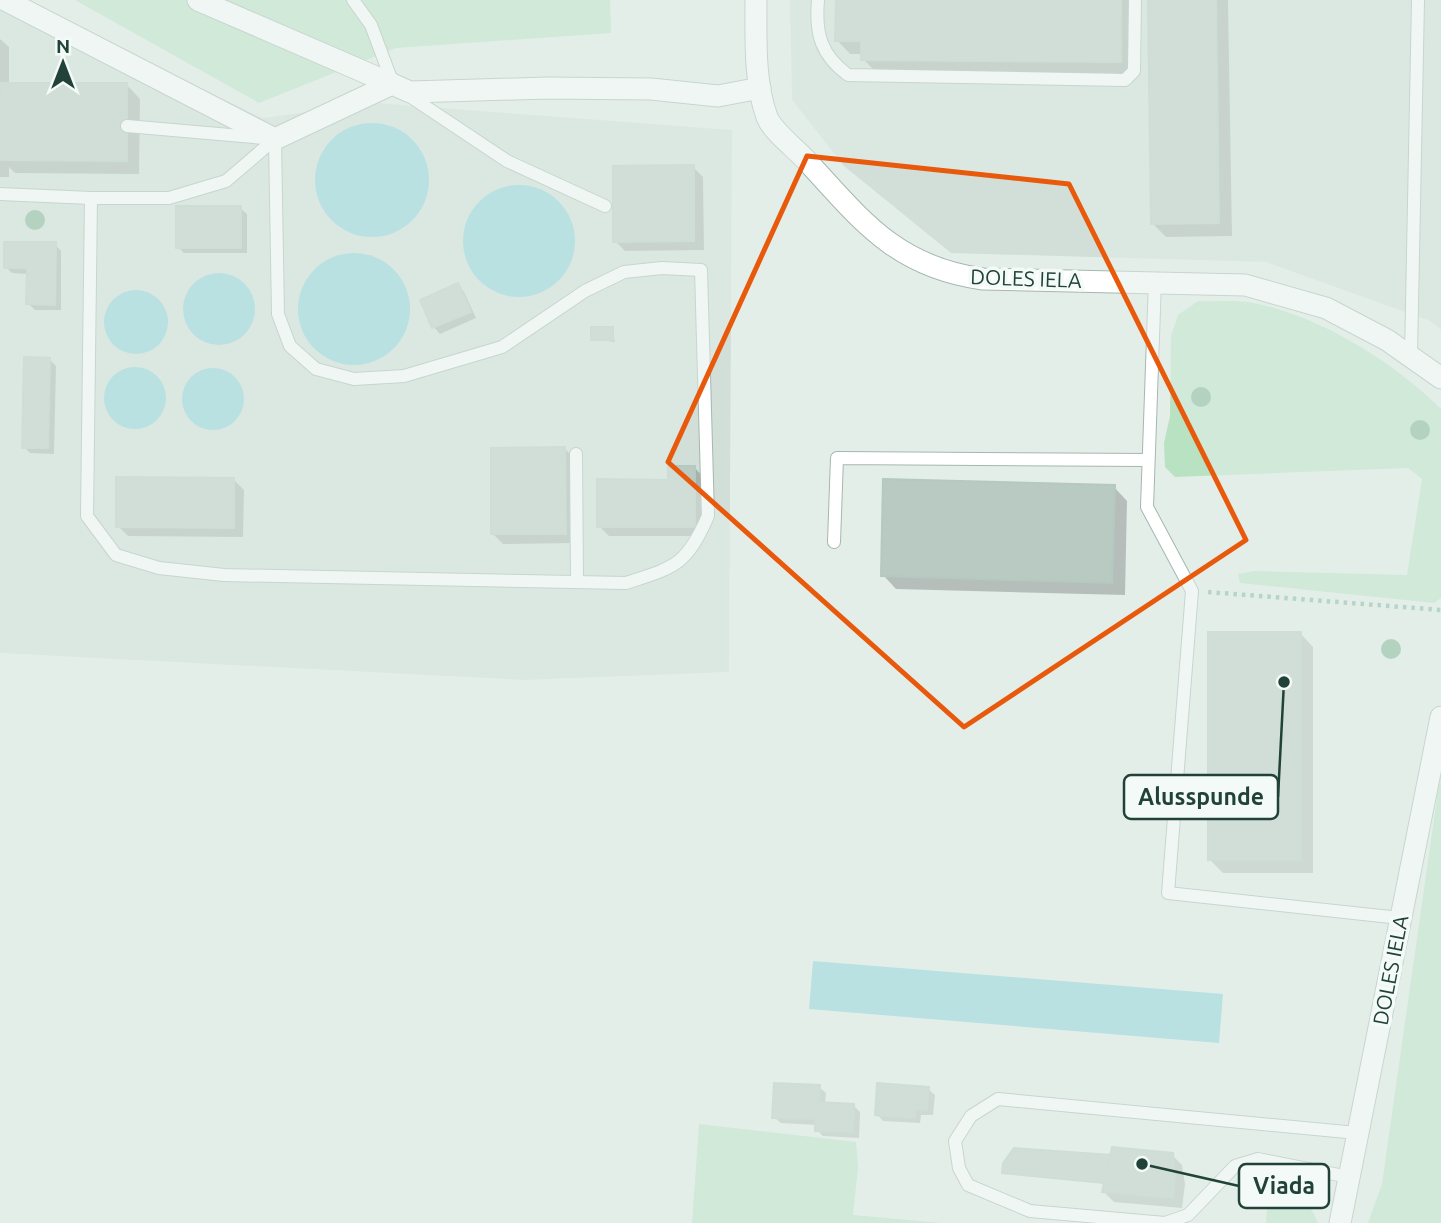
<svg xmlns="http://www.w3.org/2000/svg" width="1441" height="1223" font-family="Ubuntu,sans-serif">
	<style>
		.built { fill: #d1dfd8 }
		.green { fill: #b9e2c3 }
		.water { fill: #85d0da }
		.shadow { fill: #0003 }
		.building { fill: #b8cac2; stroke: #b4c9bf; stroke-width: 2 }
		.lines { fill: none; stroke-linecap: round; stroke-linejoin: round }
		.service-casing { stroke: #a5b7b0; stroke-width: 14 }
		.minor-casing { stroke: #a5b7b0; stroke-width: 23 }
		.tertiary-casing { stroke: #a5b7b0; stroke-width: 23 }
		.path { stroke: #7fb6a2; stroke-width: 4.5; stroke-dasharray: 3.5 5; stroke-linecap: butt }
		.service { stroke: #fff; stroke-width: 12 }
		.minor { stroke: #fff; stroke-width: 21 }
		.tertiary { stroke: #fff; stroke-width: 21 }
		.tree { fill: #7ab08e }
		.marked { fill: none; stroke: #e8590c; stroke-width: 5; stroke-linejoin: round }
		.labels { text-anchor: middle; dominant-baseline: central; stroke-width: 7; stroke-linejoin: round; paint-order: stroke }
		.street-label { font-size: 21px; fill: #204238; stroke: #f4faf7 }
		.leader { fill: none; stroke: #204238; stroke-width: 2.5 }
		.callout-dot { fill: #204238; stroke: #f4faf7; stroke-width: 2.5 }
		.callout { fill: #f4faf7; stroke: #204238; stroke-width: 2.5 }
		.callout-label { font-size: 23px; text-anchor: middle; font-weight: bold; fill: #204238 }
	</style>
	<rect width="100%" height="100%" fill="#e3eee9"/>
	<g class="built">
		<polygon points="0,0 16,0 262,118 376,103 732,130 729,672 525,680 0,653"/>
		<polygon points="790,0 1441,0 1441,330 1430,321 1266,262 951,253 844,166 792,100"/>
	</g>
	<g class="green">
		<polygon points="75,0 610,0 611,33 396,48 259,103"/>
		<path d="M1198,301C1214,302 1232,300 1247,302C1314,312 1394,362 1441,409V598L1434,603L1240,583L1238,574L1255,571L1407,575L1422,479L1408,468L1175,477L1165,467L1164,443L1170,416L1171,336L1178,315Z"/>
		<polygon points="1441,770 1441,1223 1368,1223 1382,1184"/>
		<polygon points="699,1124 856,1142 858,1168 853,1215 942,1223 692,1223"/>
		<path d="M1247,1176C1276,1175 1308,1194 1318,1223H1266L1268,1199L1253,1198L1241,1192L1240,1183Z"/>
	</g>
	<g class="water">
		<circle cx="372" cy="180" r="57"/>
		<circle cx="519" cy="241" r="56"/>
		<circle cx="354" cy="309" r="56"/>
		<circle cx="219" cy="309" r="36"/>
		<circle cx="136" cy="322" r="32"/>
		<circle cx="135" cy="398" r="31"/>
		<circle cx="213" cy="399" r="31"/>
		<polygon points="813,961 1223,994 1219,1043 809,1009"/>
	</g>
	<g class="shadow">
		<polygon points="837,0 1128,0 1134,7 1133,75 876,72 863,59 863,54 850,54 837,40"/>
		<polygon points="1149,0 1228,0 1232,236 1166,237 1153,224"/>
		<polygon points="0,39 9,47 9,84 127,85 140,99 139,174 15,173 9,167 9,177 0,177"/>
		<polygon points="693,167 703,177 704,250 625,251 615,241"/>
		<polygon points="240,208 247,214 247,253 184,253 178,247"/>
		<polygon points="55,244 61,251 61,310 35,310 28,303 28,274 12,273 6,267"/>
		<polygon points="458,285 464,292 476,318 440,334 434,327 422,301"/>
		<polygon points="612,329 615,342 592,339"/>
		<polygon points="50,360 56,366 54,454 30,453 24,447"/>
		<polygon points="565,449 575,459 575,543 503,544 493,534"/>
		<polygon points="695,468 704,478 704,536 609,536 599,526"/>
		<polygon points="234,480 244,490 243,537 128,536 118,526"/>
		<polygon points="1114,487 1127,501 1125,595 896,589 883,575"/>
		<polygon points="1300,633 1313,647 1313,873 1223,873 1209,859"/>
		<polygon points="819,1087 826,1093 825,1104 853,1105 860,1112 859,1138 823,1136 817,1130 817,1125 781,1123 774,1117"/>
		<polygon points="928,1089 935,1095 933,1115 921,1115 920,1123 883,1121 877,1114"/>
		<polygon points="1172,1155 1182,1165 1185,1184 1182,1208 1114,1202 1104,1192 1106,1184 1003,1172 1112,1156"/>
	</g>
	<g class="building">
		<polygon points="836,0 1121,0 1121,62 861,60 861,41 835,41"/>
		<polygon points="1148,0 1216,0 1219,223 1151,224"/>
		<polygon points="1,83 127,83 127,161 0,160"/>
		<polygon points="694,165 694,241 613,242 613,166"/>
		<rect x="176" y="206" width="65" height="42"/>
		<polygon points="4,242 56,242 55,305 26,304 27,268 4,268"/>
		<polygon points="458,283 471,312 432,328 420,300"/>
		<rect x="591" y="327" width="22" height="13"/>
		<polygon points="24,357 50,358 48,448 22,448"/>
		<polygon points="565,447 566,534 491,534 491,448"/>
		<polygon points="668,466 695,466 695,527 597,527 597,479 668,480"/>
		<polygon points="116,477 234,478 234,528 116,527"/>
		<polygon points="883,479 1115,485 1112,583 881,576"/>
		<rect x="1208" y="632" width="93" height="228"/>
		<polygon points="774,1083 820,1085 819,1102 854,1104 853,1132 815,1131 815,1119 772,1118"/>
		<polygon points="877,1083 929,1087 927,1110 915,1109 915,1118 875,1115"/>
		<polygon points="1112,1147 1173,1153 1175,1173 1173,1198 1102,1192"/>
		<polygon points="1014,1148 1111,1155 1104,1183 1002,1173 1003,1163"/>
	</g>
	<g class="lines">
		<g class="service-casing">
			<g id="service">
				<polyline points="353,0 371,25 393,84"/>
				<path d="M818,0C815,34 821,55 848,75L1125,80L1134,71L1135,0"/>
				<polyline points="408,95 507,161 605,206"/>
				<polyline points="127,126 264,138"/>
				<path d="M275,139L278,314L290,346L316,369L354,379L404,376L502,347L585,291L624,272L662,268L701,270L708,516C686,566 675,567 626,583L224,575L159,568L116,555L87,516L91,198H169L226,181Z"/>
				<polyline points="0,194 91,198"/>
				<polyline points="1155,281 1147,507 1192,591 1168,893 1400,918"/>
				<polyline points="1411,356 1418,0"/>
				<polyline points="576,454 577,581"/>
				<polyline points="834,542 837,458 1148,460"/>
				<polyline points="1349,1177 1258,1159 1235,1166 1188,1215 1165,1223 1030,1211 968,1185 959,1168 955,1141 971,1116 998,1099 1357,1133"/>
			</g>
		</g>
		<g class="minor-casing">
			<g id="minor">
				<polyline points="5,0 275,139 392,84 410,92 547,88 651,89 718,96 760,88"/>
				<polyline points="198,0 392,84"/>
				<path d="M756,0C756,37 754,82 767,117C773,132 795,148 806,160C862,221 896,267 983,279L1245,285L1326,308L1387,340L1441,378"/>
			</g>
		</g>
		<g class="tertiary-casing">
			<polyline id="tertiary" points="1340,1223 1441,717"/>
		</g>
		<polyline class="path" points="1208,592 1441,610"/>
		<use href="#service" class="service"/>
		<use href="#minor" class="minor"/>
		<use href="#tertiary" class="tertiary"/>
	</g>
	<g class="tree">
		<circle cx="35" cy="220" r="10"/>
		<circle cx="1201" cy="397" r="10"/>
		<circle cx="1420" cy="430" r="10"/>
		<circle cx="1391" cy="649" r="10"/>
	</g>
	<path d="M0 0H1441V1223H0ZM807,156L1069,184L1246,540L964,727L668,462Z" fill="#e3eee9" fill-opacity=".55" fill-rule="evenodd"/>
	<path class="marked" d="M807,156L1069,184L1246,540L964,727L668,462Z"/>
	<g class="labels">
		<g class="street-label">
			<text transform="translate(1026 278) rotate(2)">DOLES IELA</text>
			<text transform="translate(1390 970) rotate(-79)">DOLES IELA</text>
		</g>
	</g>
	<path class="leader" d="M1284 682L1278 797M1142 1164L1239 1186"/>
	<g class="callout-dot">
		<circle cx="1284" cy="682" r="7"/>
		<circle cx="1142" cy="1164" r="7"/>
	</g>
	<g class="callout">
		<rect x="1124" y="775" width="154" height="44" rx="7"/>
		<rect x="1239" y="1164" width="90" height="44" rx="7"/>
	</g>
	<g class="callout-label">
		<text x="1201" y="805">Alusspunde</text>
		<text x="1284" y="1194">Viada</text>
	</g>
	<g transform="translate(63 63)" stroke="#f4faf7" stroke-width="5" paint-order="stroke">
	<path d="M0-5L12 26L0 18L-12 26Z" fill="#204238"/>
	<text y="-10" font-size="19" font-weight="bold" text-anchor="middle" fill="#204238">N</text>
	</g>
</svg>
